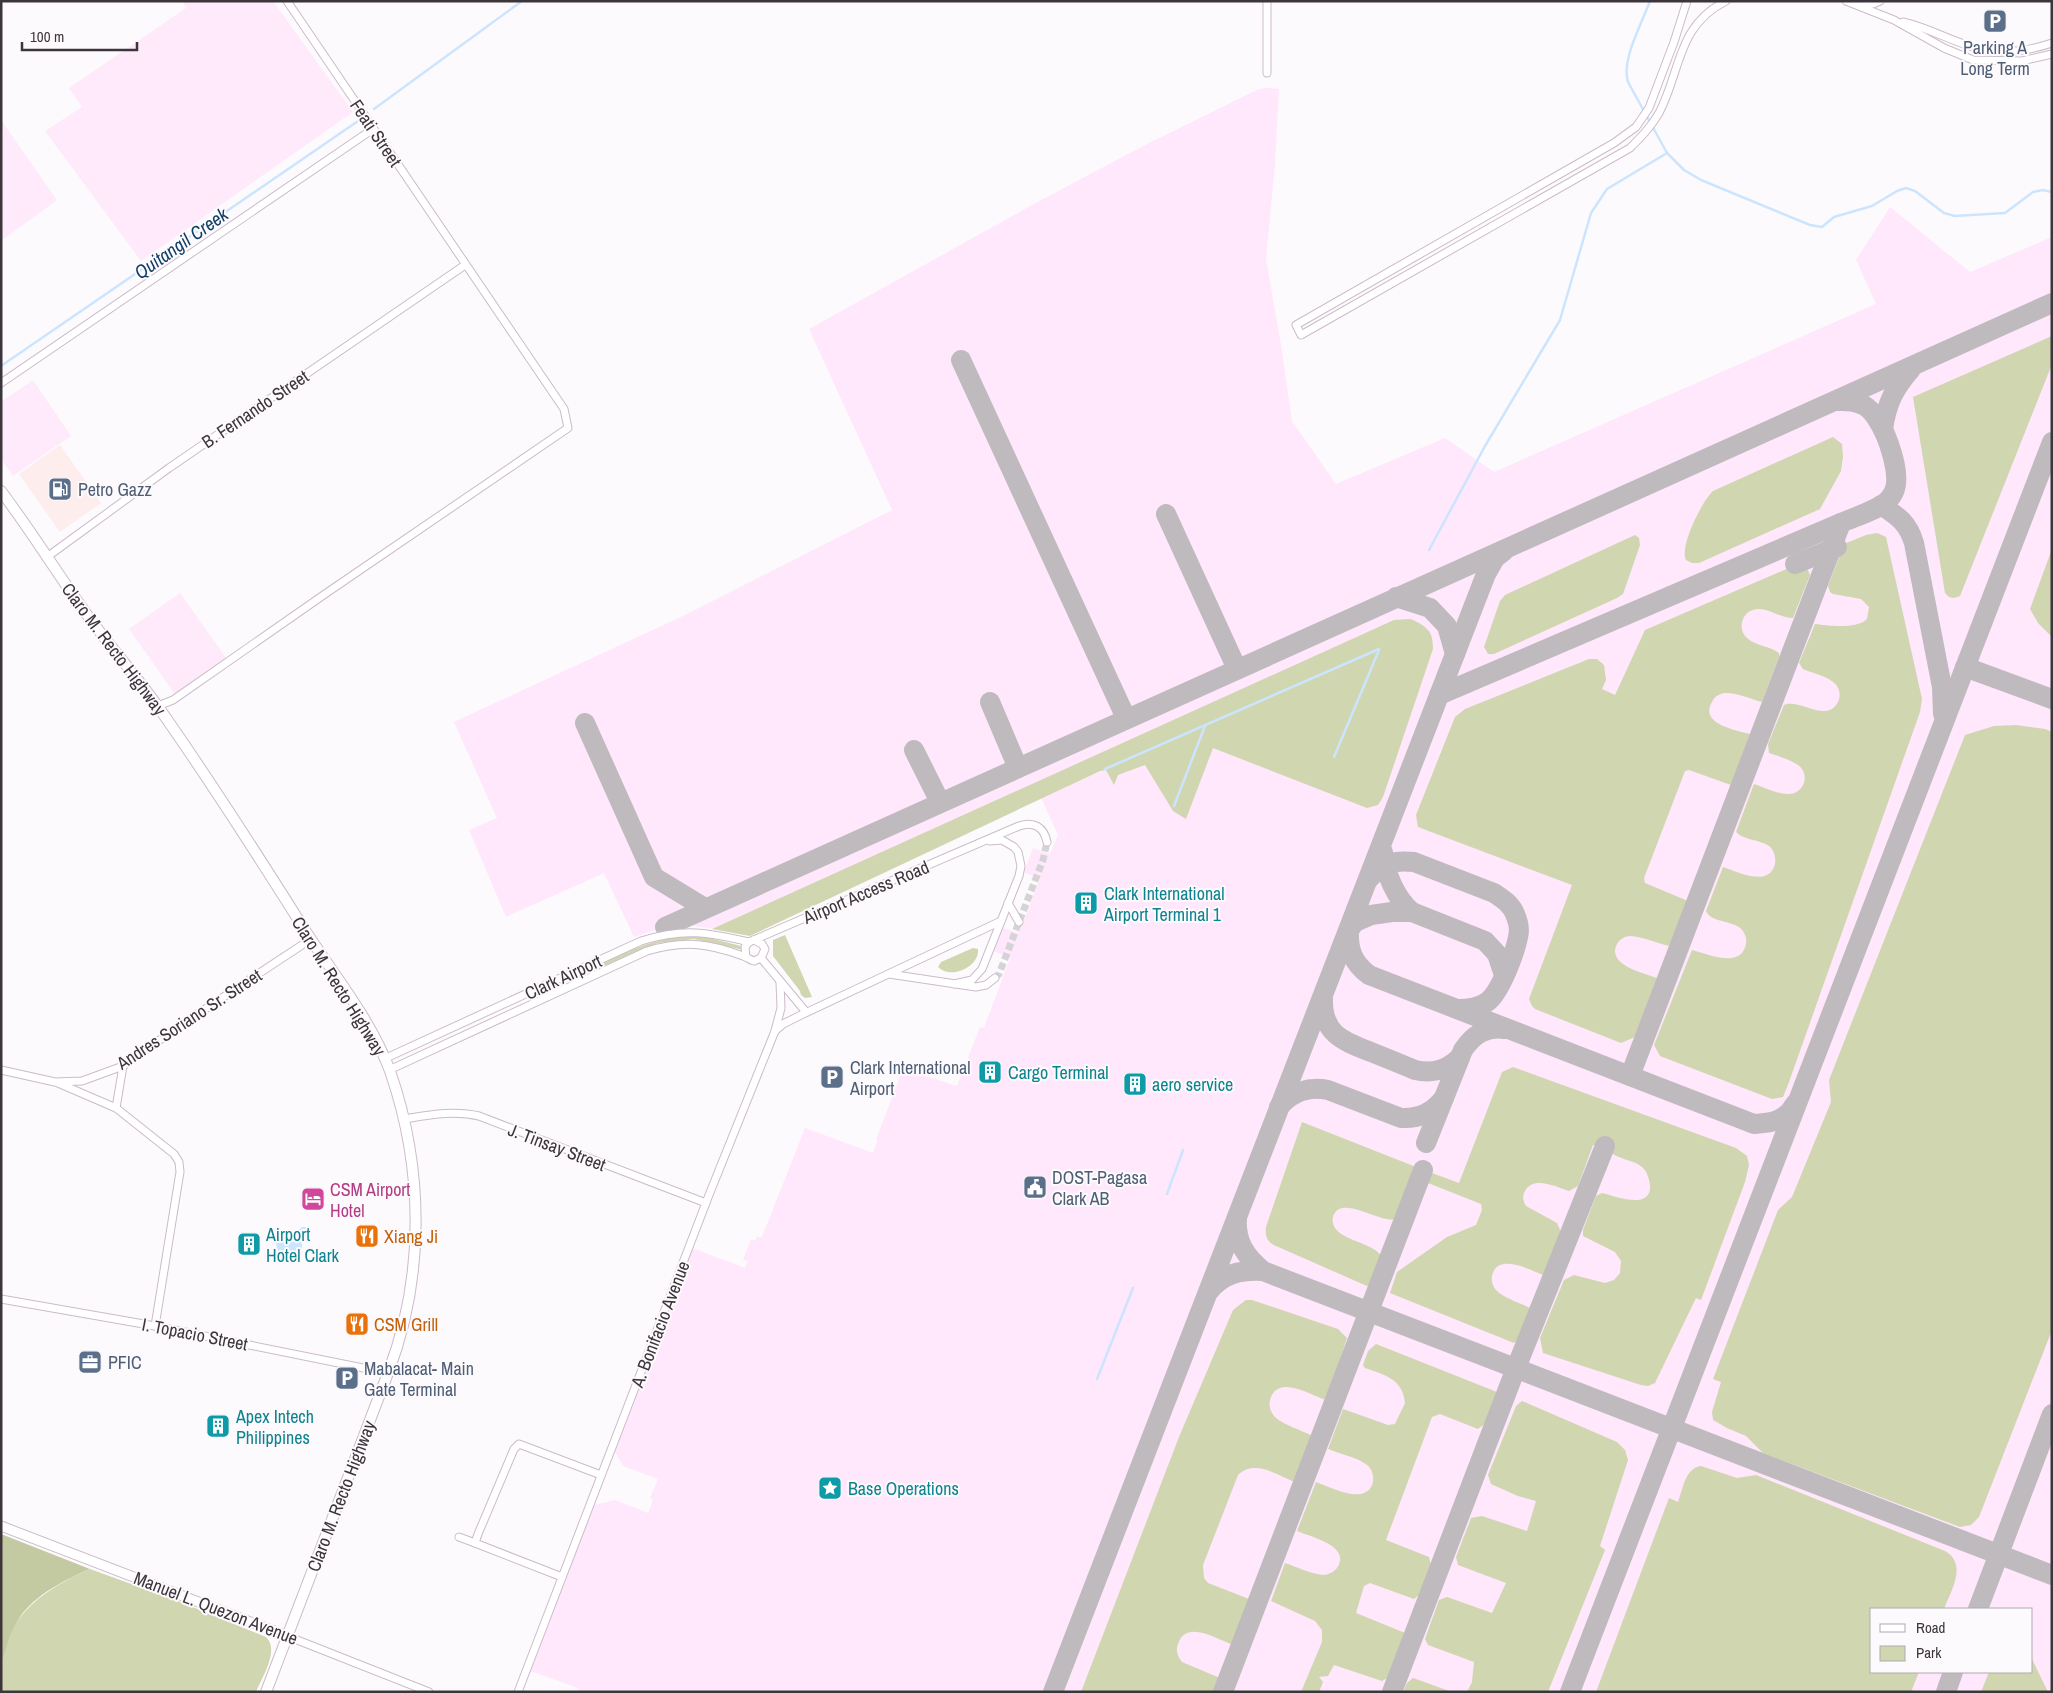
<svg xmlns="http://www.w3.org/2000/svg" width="2053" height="1693" font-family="'Archivo Narrow',sans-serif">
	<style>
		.commercial { fill: #fdeded }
		.industrial { fill: #feeafa }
		.built { fill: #ffe7fc; fill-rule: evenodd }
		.green { fill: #d0d6b0 }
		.forest { fill: #c3c9a1 }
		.water { fill: #cce5fe }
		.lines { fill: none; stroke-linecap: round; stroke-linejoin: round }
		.stream { stroke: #cce5fe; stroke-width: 2.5 }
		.taxiway { stroke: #bfbabe; stroke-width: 20 }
		.minor-tunnel { stroke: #d6d3d6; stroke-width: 7; stroke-dasharray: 7 3.5; stroke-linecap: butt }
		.minor-casing { stroke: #ccbbca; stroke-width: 9 }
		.tertiary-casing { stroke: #ccbbca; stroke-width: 11 }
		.secondary-casing { stroke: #ccbbca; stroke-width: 12 }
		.minor { stroke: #fff; stroke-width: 7 }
		.tertiary { stroke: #fff; stroke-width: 9 }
		.secondary { stroke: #fff; stroke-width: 10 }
		.labels { text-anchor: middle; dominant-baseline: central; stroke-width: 4; stroke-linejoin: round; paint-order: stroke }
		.service-label { font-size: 18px; fill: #4e5e75; stroke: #fdfafd; text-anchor: start }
		.street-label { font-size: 18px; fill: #3c353b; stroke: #fdfafd }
		.culture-label { font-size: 18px; fill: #0d838f; stroke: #fdfafd; text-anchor: start }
		.hotel-label { font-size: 18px; fill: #b23c85; stroke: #fdfafd; text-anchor: start }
		.food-label { font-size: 18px; fill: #c56008; stroke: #fdfafd; text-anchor: start }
		.water-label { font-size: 19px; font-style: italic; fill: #103e65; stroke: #fdfafd }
	</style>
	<rect width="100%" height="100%" fill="#fdfafd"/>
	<polygon class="commercial" points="60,445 101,503 60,532 19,474"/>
	<g class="industrial">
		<polygon points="182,1 273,1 353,112 141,261 45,131 82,107 69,88 186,8"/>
		<polygon points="1,120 57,200 1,241"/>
		<polygon points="33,380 71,436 13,476 1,459 1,402"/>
		<polygon points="180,593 226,658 175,694 129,629"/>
	</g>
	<path class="built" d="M1265,88L1279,89L1275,164L1266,259L1282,351L1292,421L1336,484L1445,438L1494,472L1876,304L1856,260L1890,207L1970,272L2052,237V1692H579L580,1689L531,1671L594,1505L615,1500L648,1513L653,1500L650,1498L658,1479L623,1466L615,1452L692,1250L695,1249L745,1268L748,1261L743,1260L751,1239L755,1241L757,1237H762L805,1128L873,1153L878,1140L876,1139L903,1069L957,1086L980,1027L984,1028L1010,958L994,951L1003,928L1019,933L1040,879L1024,872L1033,848L1050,854L1058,835L1042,800L1039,797L735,932L688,925L665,927L634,937L604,873L506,917L469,830L497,818L454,722L685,615L892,510L809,329L1032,205L1145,145L1259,89ZM1872,1609H2032V1672H1872Z"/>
	<g class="green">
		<polygon points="2052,336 2052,364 1960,596 1954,598 1949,597 1945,593 1913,397"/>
		<path d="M1833,437L1842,444L1843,457L1841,471L1820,509L1699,563H1692L1686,560C1679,547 1702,501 1713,491Z"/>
		<path d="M1877,533L1886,537L1922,699L1920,712L1789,1082L1783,1097L1772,1099L1660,1056L1654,1045L1692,950C1705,953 1731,965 1742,953C1745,949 1747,944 1746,938C1742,917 1712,926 1706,911L1723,867C1738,872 1769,888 1775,864C1776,857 1774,850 1769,846C1759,839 1745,841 1736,832L1754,784C1764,787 1777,794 1787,794C1804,795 1811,774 1798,765C1789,759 1778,756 1769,753L1768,744L1784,705C1800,698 1827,724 1838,702C1840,698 1840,694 1839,690C1835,677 1814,674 1803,669L1799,663L1815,624C1829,626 1858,629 1867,619L1869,607L1861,599L1833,594L1830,592L1828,586L1844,544L1866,535Z"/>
		<polygon points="1635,535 1639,538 1640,545 1623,594 1617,598 1494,654 1488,654 1484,647 1500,601 1505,595"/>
		<polygon points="2052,549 2052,637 2038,623 2030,609"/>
		<path d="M1798,564L1807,568L1810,575L1793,618C1781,618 1770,609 1758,609C1743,609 1736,628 1747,638C1756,646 1770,646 1779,653V657L1762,702C1751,699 1736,692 1724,693C1719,694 1714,697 1712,702C1699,724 1736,730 1750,734L1731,785L1689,770L1685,771L1644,878L1645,883L1688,901L1669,946C1657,943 1643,937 1630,936C1625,936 1620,939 1617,944C1606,965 1644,973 1657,978L1635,1037L1621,1043L1535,1009L1532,1006L1529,999L1572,885L1418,827L1416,815L1455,717L1465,709L1589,659H1597L1604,665L1606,680L1602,689L1615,695L1645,630Z"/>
		<path d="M1411,619C1427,627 1433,630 1433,649L1383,797L1378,805L1367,808L1213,748L1186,819L1173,811L1145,765L1118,775L1114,785L1106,770L1100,771L750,936L712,929L1394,620Z"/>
		<polygon points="2016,725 2045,729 2052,732 2052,1330 1979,1517 1971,1525 1960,1527 1763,1453 1746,1436 1727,1428 1713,1420 1712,1412 1721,1382 1713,1379 1778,1210 1792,1197 1831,1102 1829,1080 1965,735 1994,726"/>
		<path d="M689,935L706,937L741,946L743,950L694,939L658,943L554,987L556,984C599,964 642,940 689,935Z"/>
		<polygon points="785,935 812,997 805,998 801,995 800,991 773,956 773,940"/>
		<path d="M973,948L978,949C980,967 950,980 938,967L941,962Z"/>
		<path d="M1513,1067L1736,1148L1747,1156L1749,1165L1745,1182L1701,1300L1696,1298L1655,1383L1648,1386L1641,1385L1543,1353L1540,1338L1564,1280L1574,1275L1605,1283L1614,1280L1620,1273L1621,1261L1615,1252L1583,1236V1230L1596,1196L1602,1193C1615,1196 1652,1211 1650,1185C1649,1178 1647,1171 1642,1167C1634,1160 1622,1160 1613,1154C1610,1152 1608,1149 1605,1146L1593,1145L1578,1186L1569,1191C1557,1187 1533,1175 1525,1191C1522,1196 1523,1201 1526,1206L1557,1223L1561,1232L1543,1275C1530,1270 1497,1252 1492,1276C1491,1281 1493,1287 1496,1290C1505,1299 1521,1303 1532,1309L1521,1337L1514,1343L1390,1293L1397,1272L1447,1237L1476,1225L1482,1210L1481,1204L1428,1183L1432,1173L1459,1183L1502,1072Z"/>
		<path d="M1302,1122L1416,1167L1396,1219C1380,1224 1340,1193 1333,1217C1332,1220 1333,1225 1335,1228C1341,1238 1365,1243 1375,1250C1378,1252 1381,1255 1384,1258C1380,1267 1377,1283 1367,1286L1276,1246C1267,1242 1265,1236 1266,1227Z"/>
		<path d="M1246,1300H1252L1338,1329L1347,1338L1328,1399H1323C1309,1394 1280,1376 1271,1397C1268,1404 1270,1411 1274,1416C1281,1424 1303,1431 1313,1436L1295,1482C1277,1475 1255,1459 1238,1475L1203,1565L1204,1578L1208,1583L1249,1599L1233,1645C1217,1639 1186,1619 1178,1644C1175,1651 1178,1657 1182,1662L1220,1678L1214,1692H1081L1179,1437L1233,1310Z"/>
		<path d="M1376,1344L1497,1392L1486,1423L1478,1429L1440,1414L1432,1417L1386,1540L1429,1557L1431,1565L1420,1594L1414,1599L1370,1583L1364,1586L1356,1613L1405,1633L1389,1677L1382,1681L1334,1665L1328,1676L1319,1677L1323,1682L1319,1692H1301L1322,1642V1630L1315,1621L1271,1601L1285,1563C1297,1567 1311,1574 1323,1575C1328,1575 1334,1572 1337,1568C1352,1546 1311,1537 1297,1531L1316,1482C1330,1487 1367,1507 1373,1482C1374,1476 1372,1469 1367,1465C1357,1457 1340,1454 1328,1449L1343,1409L1388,1425L1395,1424L1405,1403C1403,1379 1385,1375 1365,1368L1363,1365L1368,1351Z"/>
		<polygon points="1522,1401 1617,1442 1625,1450 1628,1460 1600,1546 1605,1550 1548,1692 1467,1692 1472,1682 1474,1662 1428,1645 1425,1639 1439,1600 1447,1597 1492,1613 1506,1583 1458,1565 1456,1557 1471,1518 1482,1516 1527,1531 1536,1501 1518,1496 1491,1484 1488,1475 1516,1406"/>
		<path d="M1701,1466L1737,1478L1756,1475L1945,1551C1968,1564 1951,1591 1944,1609H1872V1672H1919L1911,1692H1596L1669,1498L1678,1502C1683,1489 1685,1468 1701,1466Z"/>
		<path d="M90,1569L178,1601L266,1637C280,1650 262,1677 256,1692H1C1,1683 0,1673 1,1664C8,1613 47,1588 90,1569Z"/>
		<polygon points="2032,1659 2048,1692 1981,1692 1989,1672 2032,1672"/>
		<polygon points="1413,1678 1416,1679 1452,1692 1403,1692 1407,1683"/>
	</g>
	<path class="forest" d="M1,1534L90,1569C65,1580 36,1594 20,1617C10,1631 6,1648 1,1664Z"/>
	<path class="water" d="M302,1227H306L309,1232L307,1236L299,1237C302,1242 304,1247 300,1252C286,1273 260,1235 290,1232L298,1235V1230Z"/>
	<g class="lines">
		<g class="stream">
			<path d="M1650,1C1642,23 1621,60 1628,82L1667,153L1684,170L1701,180L1810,225L1822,227L1834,217L1872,206L1897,191L1906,188L1915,191L1944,213L1955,216L2005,213L2033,192L2043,190L2052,192"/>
			<polyline points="374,109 522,1"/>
			<polyline points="1,366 361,119"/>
			<polyline points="1429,550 1485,446 1560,320 1591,213 1607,189 1667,153"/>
			<polyline points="1334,757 1379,650"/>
			<polyline points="1105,769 1379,649"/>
			<polyline points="1174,806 1205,726"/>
			<polyline points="1167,1194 1183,1150"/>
			<polyline points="1097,1379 1133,1288"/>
		</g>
		<g class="taxiway">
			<polyline points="961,360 1126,718"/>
			<path d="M1883,429C1887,402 1894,389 1911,369"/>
			<path d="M1881,505C1899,517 1908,523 1914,543L1942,687L1943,714"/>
			<polyline points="1166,514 1237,669"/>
			<polyline points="1795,564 1837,547"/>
			<polyline points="1396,597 1430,608 1447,626 1455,654"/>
			<polyline points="1965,667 2052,699"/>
			<path d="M1439,695L1841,523C1854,517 1881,509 1889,499C1891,497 1894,492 1895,489C1901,469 1883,417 1865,406C1855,400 1845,401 1835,401"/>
			<polyline points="990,702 1018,768"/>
			<polyline points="585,723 654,877 705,908"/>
			<polyline points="914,750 940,802"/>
			<path d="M1383,852C1385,873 1396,899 1412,912"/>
			<path d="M1368,880C1383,863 1392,860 1414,862L1494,893C1503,899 1511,904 1515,914C1518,921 1520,930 1518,937C1515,953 1500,993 1487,1002C1478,1008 1468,1009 1458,1009"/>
			<polyline points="665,927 2052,303"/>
			<path d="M1504,975L1497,954L1485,941L1412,912H1392L1371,915L1355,922L1349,930C1348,950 1353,963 1369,975L1754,1124C1771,1123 1786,1121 1795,1104"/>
			<path d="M1323,999C1322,1034 1343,1041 1371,1052C1386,1058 1401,1064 1415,1070C1433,1074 1447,1070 1460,1057"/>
			<polyline points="1630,1076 1841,523"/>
			<path d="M1279,1107C1292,1092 1309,1086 1328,1090L1401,1118C1420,1119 1433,1112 1444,1098"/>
			<path d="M1426,1143L1463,1050C1473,1035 1486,1026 1505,1029"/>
			<path d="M1237,1217C1235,1241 1245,1256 1263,1271L2052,1575"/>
			<path d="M1209,1291C1224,1273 1240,1270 1263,1271"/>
			<polyline points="1978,1609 2052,1414"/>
			<polyline points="1053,1692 1486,574 1495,558 1504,551"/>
			<polyline points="1223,1692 1423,1170"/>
			<polyline points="1392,1692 1516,1368 1605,1146"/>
			<polyline points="1570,1692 2052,442"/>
			<polyline points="1946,1692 1953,1672"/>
		</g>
		<polyline class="minor-tunnel" points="995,978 999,974 1043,860 1047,842"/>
		<g class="minor-casing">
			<g id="minor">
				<path d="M1687,1L1674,42L1649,108L1636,127L1614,143L1296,325L1301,335L1630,148C1641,137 1651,127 1659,113C1681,71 1677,25 1726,1"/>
				<polyline points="1846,1 1894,20 1944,48 1973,60 2022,61 2052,54"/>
				<polyline points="1859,5 1873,4 1880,1"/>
				<path d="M1903,22C1929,28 1951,41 1976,48C2001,55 2028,51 2052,43"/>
				<polyline points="1267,73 1267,1"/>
				<polyline points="1,383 373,129"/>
				<polyline points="47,557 169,468 465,265"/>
				<polyline points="158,706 173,700 325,594 568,428 564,409 287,1"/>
				<polyline points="1008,903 1019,922"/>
				<path d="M746,957L745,947L749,942L1019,826C1034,821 1044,827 1047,842"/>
				<polyline points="761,958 806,1012"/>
				<polyline points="889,974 976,987 986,985 995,978"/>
				<polyline points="954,984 972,980 982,969 1019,876 1021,866 1018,852 1014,847 1002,840 990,841"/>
				<polyline points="775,1031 783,1024 799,1016 1001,921"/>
				<path d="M384,1059L641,941C684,928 707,932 749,942"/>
				<polyline points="1,1070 55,1082 82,1081 123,1066 178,1027 311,939"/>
				<path d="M389,1070L647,951C683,940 708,943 743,956C747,957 750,960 754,961L761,958L765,949L762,944L754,940"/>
				<polyline points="58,1083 116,1108 174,1154 179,1162 180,1172 155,1326"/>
				<polyline points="116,1108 123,1066"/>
				<path d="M404,1119C429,1115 454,1110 479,1116L706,1203"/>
				<polyline points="1,1299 155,1326 388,1373"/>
				<polyline points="459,1537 475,1543"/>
				<polyline points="562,1577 475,1543 478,1534 514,1449 519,1444 601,1475"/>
				<polyline points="287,1636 429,1692"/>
				<polyline points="518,1692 709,1195 775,1031 781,1008 780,982"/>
			</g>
		</g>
		<g class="tertiary-casing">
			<polyline id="tertiary" points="1,1526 287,1636"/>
		</g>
		<g class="secondary-casing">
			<path id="secondary" d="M1,491C32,532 58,575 88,616C111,648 137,677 159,708C209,779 255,851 301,924C331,972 370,1017 390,1071C424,1169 425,1277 388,1373L266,1692"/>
		</g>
		<use href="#minor" class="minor"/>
		<use href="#tertiary" class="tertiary"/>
		<use href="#secondary" class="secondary"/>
	</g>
	<defs>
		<g id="parking-square" transform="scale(1.25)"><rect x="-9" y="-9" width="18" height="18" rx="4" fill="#5c6f8a" stroke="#fdfafd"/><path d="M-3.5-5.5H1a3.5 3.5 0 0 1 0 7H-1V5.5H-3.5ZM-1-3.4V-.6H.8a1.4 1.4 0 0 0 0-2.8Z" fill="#fff"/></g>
		<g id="fuel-square" transform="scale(1.25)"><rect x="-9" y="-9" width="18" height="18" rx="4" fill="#5c6f8a" stroke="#fdfafd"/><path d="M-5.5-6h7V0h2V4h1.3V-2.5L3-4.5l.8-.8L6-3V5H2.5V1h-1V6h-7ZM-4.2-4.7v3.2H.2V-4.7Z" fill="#fff"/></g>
		<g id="building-square" transform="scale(1.25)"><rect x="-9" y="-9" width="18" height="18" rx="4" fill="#0f9aa8" stroke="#fdfafd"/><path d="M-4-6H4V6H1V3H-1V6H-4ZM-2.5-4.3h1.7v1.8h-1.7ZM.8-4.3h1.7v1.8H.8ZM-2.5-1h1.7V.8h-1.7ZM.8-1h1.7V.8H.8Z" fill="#fff"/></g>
		<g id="civic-square" transform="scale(1.25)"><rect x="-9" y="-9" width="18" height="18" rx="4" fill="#5c6f8a" stroke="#fdfafd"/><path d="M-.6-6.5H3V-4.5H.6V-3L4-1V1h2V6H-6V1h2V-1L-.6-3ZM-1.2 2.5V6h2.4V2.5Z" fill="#fff"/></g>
		<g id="hotel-square" transform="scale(1.25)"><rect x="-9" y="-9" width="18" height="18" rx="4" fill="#d1479c" stroke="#fdfafd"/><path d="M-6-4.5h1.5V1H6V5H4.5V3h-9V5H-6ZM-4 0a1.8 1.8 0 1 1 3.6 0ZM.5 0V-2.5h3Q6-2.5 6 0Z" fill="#fff"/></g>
		<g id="restaurant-square" transform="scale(1.25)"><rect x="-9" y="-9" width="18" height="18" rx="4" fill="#e8710a" stroke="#fdfafd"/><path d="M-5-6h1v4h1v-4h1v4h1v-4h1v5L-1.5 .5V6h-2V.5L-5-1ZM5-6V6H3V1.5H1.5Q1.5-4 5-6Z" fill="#fff"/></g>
		<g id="office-square" transform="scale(1.25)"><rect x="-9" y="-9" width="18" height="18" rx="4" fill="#5c6f8a" stroke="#fdfafd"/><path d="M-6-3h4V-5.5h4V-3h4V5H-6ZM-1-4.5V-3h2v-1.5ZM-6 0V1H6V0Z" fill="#fff"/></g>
		<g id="sight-square" transform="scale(1.25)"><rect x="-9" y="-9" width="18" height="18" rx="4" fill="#0f9aa8" stroke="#fdfafd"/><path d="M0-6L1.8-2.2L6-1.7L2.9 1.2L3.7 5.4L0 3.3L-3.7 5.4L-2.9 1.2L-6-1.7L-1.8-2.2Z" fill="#fff"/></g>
	</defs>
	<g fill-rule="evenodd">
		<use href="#parking-square" x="1995" y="21"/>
		<use href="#fuel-square" x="60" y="489"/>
		<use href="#building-square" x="1086" y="903"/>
		<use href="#building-square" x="990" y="1072"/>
		<use href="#parking-square" x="832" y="1077"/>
		<use href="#building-square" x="1135" y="1084"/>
		<use href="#civic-square" x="1035" y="1187"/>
		<use href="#hotel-square" x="313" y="1199"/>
		<use href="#restaurant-square" x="367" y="1236"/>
		<use href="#building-square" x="249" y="1244"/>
		<use href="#restaurant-square" x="357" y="1324"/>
		<use href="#office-square" x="90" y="1362"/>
		<use href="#parking-square" x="347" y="1378"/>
		<use href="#building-square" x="218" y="1426"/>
		<use href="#sight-square" x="830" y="1488"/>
	</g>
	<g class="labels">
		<g class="service-label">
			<text x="1995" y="47" text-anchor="middle">Parking A<tspan x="1995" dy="21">Long Term</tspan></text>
			<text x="78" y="489">Petro Gazz</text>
			<text x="850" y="1067">Clark International<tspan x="850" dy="21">Airport</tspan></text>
			<text x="1052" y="1177">DOST-Pagasa<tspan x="1052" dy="21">Clark AB</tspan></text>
			<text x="108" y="1362">PFIC</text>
			<text x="364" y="1368">Mabalacat- Main<tspan x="364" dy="21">Gate Terminal</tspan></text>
		</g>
		<g class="street-label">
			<text transform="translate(376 133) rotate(56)">Feati Street</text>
			<text transform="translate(255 409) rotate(-34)">B. Fernando Street</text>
			<text transform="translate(114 649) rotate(53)">Claro M. Recto Highway</text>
			<text transform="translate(866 892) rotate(-23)">Airport Access Road</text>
			<text transform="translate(563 977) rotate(-25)">Clark Airport</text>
			<text transform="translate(339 986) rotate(58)">Claro M. Recto Highway</text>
			<text transform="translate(189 1019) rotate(-33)">Andres Soriano Sr. Street</text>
			<text transform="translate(557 1147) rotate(21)">J. Tinsay Street</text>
			<text transform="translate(660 1324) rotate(-69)">A. Bonifacio Avenue</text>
			<text transform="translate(195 1334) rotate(11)">I. Topacio Street</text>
			<text transform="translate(341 1496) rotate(-69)">Claro M. Recto Highway</text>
			<text transform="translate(216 1608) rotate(21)">Manuel L. Quezon Avenue</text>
		</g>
		<g class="culture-label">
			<text x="1104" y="893">Clark International<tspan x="1104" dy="21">Airport Terminal 1</tspan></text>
			<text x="1008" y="1072">Cargo Terminal</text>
			<text x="1152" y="1084">aero service</text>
			<text x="266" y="1234">Airport<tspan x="266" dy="21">Hotel Clark</tspan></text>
			<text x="236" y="1416">Apex Intech<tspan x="236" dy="21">Philippines</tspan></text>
			<text x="848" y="1488">Base Operations</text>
		</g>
		<g class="hotel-label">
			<text x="330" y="1189">CSM Airport<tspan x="330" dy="21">Hotel</tspan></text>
		</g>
		<g class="food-label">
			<text x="384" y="1236">Xiang Ji</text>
			<text x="374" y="1324">CSM Grill</text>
		</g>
		<g class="water-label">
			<text transform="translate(181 243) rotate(-35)">Quitangil Creek</text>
		</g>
	</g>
	<rect width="2053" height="1693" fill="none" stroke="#3c353b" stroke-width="5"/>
	<rect x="1870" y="1608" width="162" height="65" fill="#fdfafd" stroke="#b0abaf"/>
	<rect x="1880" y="1624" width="25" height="8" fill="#ffffff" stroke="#b0abaf"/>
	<text x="1916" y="1633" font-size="15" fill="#3c353b">Road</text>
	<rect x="1880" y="1646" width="25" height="15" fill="#d0d6b0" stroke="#b0abaf"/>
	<text x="1916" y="1658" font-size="15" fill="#3c353b">Park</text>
	<path d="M22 42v8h115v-8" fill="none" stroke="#3c353b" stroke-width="2.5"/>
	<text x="30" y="42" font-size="15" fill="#3c353b" stroke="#fdfafd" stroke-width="4" paint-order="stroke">100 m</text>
</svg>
